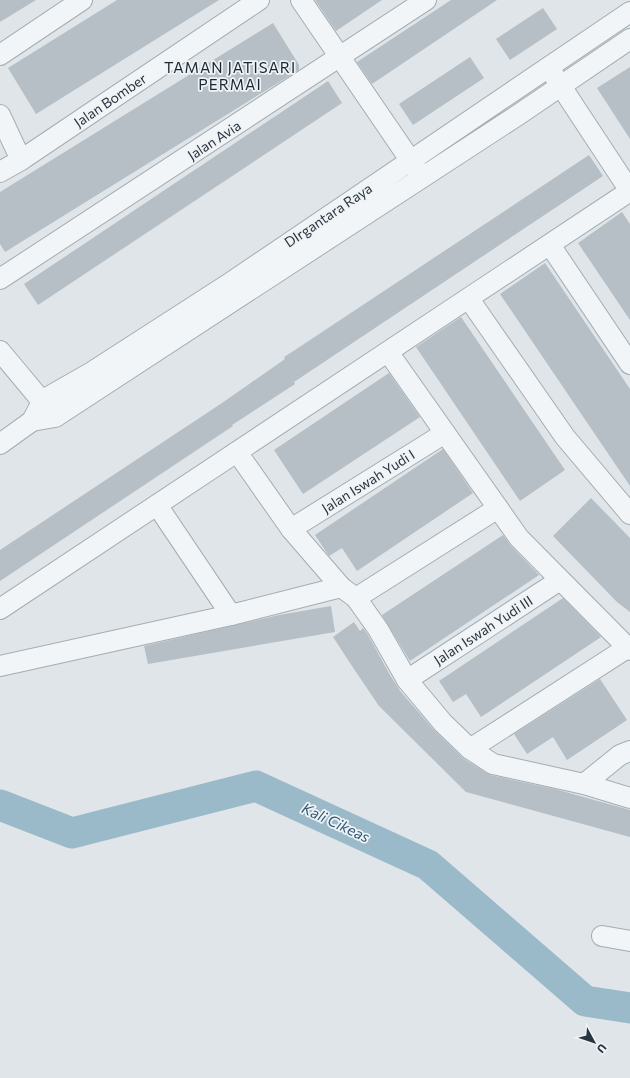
<svg xmlns="http://www.w3.org/2000/svg" width="630" height="1078" font-family="Commissioner,sans-serif">
	<style>
		.lines { fill: none; stroke-linecap: round; stroke-linejoin: round }
		.river { stroke: #9ab9c9; stroke-width: 31 }
		.building { fill: #b6bfc5 }
		.minor-casing { stroke: #a4adb3; stroke-width: 22 }
		.minor { stroke: #f2f5f7; stroke-width: 20 }
		.labels { text-anchor: middle; dominant-baseline: central; stroke-width: 3.5; stroke-linejoin: round; paint-order: stroke }
		.street-label { font-size: 14px; fill: #283540; stroke: #eff3f6 }
		.neighbourhood-label { font-size: 15px; letter-spacing: 1px; fill: #1a2631; stroke: #eff3f6 }
		.water-label { font-size: 15px; font-style: italic; fill: #325b74; stroke: #eff3f6 }
	</style>
	<rect width="100%" height="100%" fill="#dfe5e9"/>
	<g class="lines">
		<polyline class="river" points="0,805 72,833 256,786 428,865 585,1001 630,1008"/>
	</g>
	<g class="building">
		<polygon points="0,0 36,0 0,22"/>
		<polygon points="117,0 219,0 36,114 8,68"/>
		<polygon points="315,0 382,0 336,31"/>
		<polygon points="451,0 497,0 372,84 357,62"/>
		<polygon points="543,8 557,29 510,60 496,39"/>
		<polygon points="273,23 299,65 299,70 5,252 0,244 0,192"/>
		<polygon points="470,57 484,78 413,125 399,104"/>
		<polygon points="630,67 630,139 597,88"/>
		<polygon points="328,81 342,103 38,305 24,284"/>
		<polygon points="589,155 603,176 294,382 295,384 232,425 233,426 0,581 0,550 222,403 285,359 284,357 295,350"/>
		<polygon points="622,212 630,224 630,320 578,243"/>
		<polygon points="545,263 630,389 630,486 500,294"/>
		<polygon points="461,317 565,470 520,501 416,347"/>
		<polygon points="389,373 420,417 303,494 274,450"/>
		<polygon points="443,449 473,493 357,571 342,548 329,556 315,535"/>
		<polygon points="591,498 630,538 630,612 617,602 553,536"/>
		<polygon points="503,535 511,546 539,575 410,661 382,615"/>
		<polygon points="563,598 601,637 481,717 466,694 453,702 439,681"/>
		<polygon points="331,606 335,632 148,664 144,646 279,615"/>
		<polygon points="354,622 360,631 363,628 368,635 390,675 401,692 435,731 464,759 490,775 555,789 630,810 630,837 466,792 379,706 356,672 333,637"/>
		<polygon points="600,679 627,720 567,760 553,737 527,754 514,734"/>
	</g>
	<g class="lines">
		<g class="minor-casing">
			<g id="minor">
				<polyline points="301,0 417,170"/>
				<polyline points="630,12 227,285 92,372 43,400 32,421 55,417 518,115 630,39"/>
				<polyline points="0,55 82,0"/>
				<polyline points="553,74 630,191"/>
				<polyline points="0,115 21,160"/>
				<polyline points="0,172 21,160 259,0"/>
				<polyline points="550,245 630,364"/>
				<polyline points="0,279 426,0"/>
				<polyline points="469,299 565,437 630,514"/>
				<polyline points="0,351 50,411"/>
				<polyline points="388,352 519,538 630,650"/>
				<polyline points="0,444 32,421"/>
				<polyline points="237,452 291,529 341,587 356,598 378,629 407,680 443,723 470,749 493,764 584,784 630,798"/>
				<polyline points="157,505 231,615"/>
				<polyline points="291,529 445,433"/>
				<polyline points="356,598 498,508"/>
				<polyline points="0,609 630,191"/>
				<polyline points="0,666 231,615 341,587"/>
				<polyline points="407,680 560,580"/>
				<polyline points="470,749 627,648"/>
				<polyline points="584,784 620,755 630,751"/>
				<polyline points="602,936 630,941"/>
			</g>
		</g>
		<use href="#minor" class="minor"/>
	</g>
	<g class="labels">
		<g class="street-label">
			<text transform="translate(110 100) rotate(-34)">Jalan Bomber</text>
			<text transform="translate(214 140) rotate(-33)">Jalan Avia</text>
			<text transform="translate(328 215) rotate(-34)">DIrgantara Raya</text>
			<text transform="translate(368 481) rotate(-32)">Jalan Iswah Yudi I</text>
			<text transform="translate(483 630) rotate(-33)">Jalan Iswah Yudi III</text>
		</g>
		<g class="neighbourhood-label">
			<text x="230" y="67">TAMAN JATISARI<tspan x="230" dy="17">PERMAI</tspan></text>
		</g>
		<g class="water-label">
			<text transform="translate(336 822) rotate(25)">Kali Cikeas</text>
		</g>
	</g>
	<g transform="translate(594 1042) rotate(130)" stroke="#eff3f6" stroke-width="3" paint-order="stroke">
	<path d="M0-3L7 15L0 10L-7 15Z" fill="#283540"/>
	<text y="-6" font-size="11" font-weight="bold" text-anchor="middle" fill="#283540">U</text>
	</g>
</svg>
